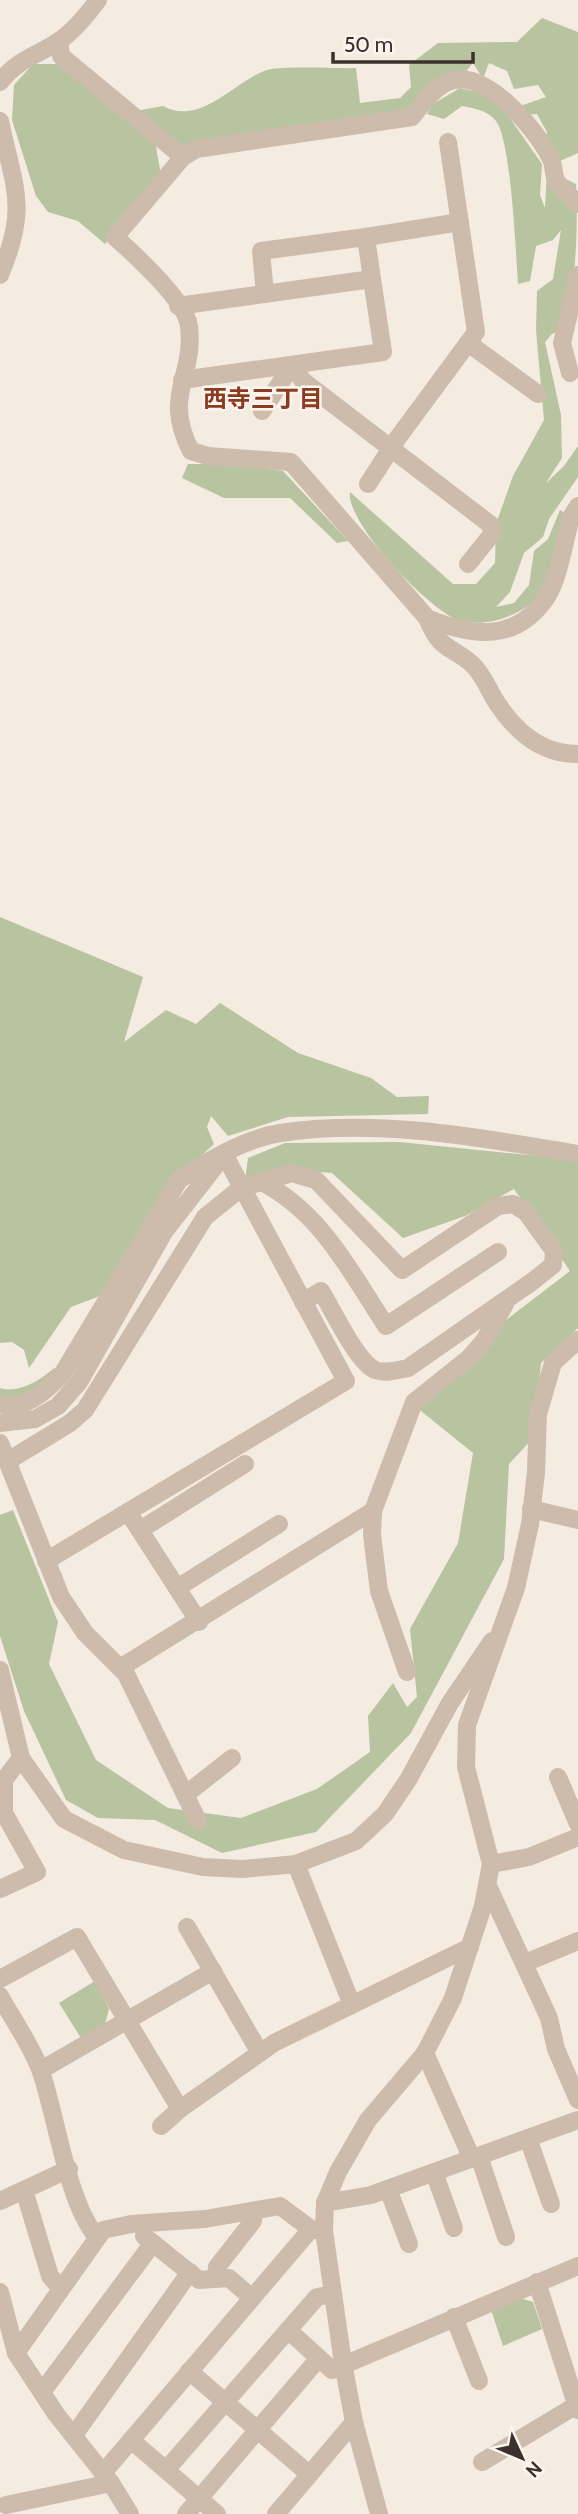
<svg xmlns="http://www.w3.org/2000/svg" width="578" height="2514" font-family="Cabin,'Noto Sans JP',sans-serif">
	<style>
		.green { fill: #b8c4a0 }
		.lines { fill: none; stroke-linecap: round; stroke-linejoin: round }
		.minor { stroke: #cdbbac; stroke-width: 18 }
		.labels { text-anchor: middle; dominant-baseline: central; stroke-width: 5; stroke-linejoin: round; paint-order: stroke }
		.neighbourhood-label { font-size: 24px; font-weight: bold; fill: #8c3b22; stroke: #fbf5ee }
	</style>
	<rect width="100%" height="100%" fill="#f4ebe1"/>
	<g class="green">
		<path d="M542,18L578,32V153L560,161L546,148L547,132L537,114L524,115L520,106L546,97L538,85L514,89L507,71L489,63L483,79L473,63L464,74L403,116L178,147L148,124L141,110L163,106C200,126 232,84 264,71C279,65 336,69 356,68L360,103L400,98L411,87L409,65L438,43L517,42Z"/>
		<polygon points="33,64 58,64 155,141 161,175 105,244 78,221 48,212 36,196 12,120 14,85"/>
		<path d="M460,88L489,95L500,104L542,164L540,195L545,208L547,170L576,184C578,236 576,277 565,328L552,334L545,342L561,415L562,458L546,483L564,466L578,446V477L549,519L543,537L524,553L510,592L496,607L514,603L529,585L534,551L548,539L560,510L568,515C561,538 556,565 545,586C532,613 489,628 461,621C432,614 345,522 350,492L453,584H476L495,563L496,524L513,476L544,420L536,330L537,291L553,279L561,230L553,240L536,246L530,281L518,284C516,254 511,140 496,121C487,110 476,109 462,106L444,119L427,114L433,104Z"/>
		<polygon points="188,464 228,464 283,471 348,541 337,543 290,498 224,498 182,478"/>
		<polygon points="0,917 143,977 124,1042 166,1010 196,1024 220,1003 298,1053 371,1078 397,1097 429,1096 428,1114 288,1117 228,1136 211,1116 207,1127 214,1144 176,1179 100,1296 71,1307 29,1368 24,1350 12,1342 0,1343"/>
		<polygon points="399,1142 578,1160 578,1328 541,1363 534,1437 509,1464 504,1559 411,1733 316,1832 222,1853 155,1820 98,1818 66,1800 24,1711 0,1636 0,1515 13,1510 58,1622 49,1664 96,1760 168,1808 241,1818 317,1789 370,1752 368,1716 393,1683 407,1707 417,1697 410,1629 458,1543 473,1453 416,1407 506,1320 570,1271 514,1189 465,1216 403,1238 332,1173 281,1169 245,1181 248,1158 285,1143"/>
		<path d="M54,1368V1372L37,1391L0,1406V1388C18,1394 41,1380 54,1368Z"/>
		<polygon points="95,1981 109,2009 105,2024 81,2038 59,2003"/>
		<polygon points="516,2297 533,2302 542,2329 503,2346 490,2307"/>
	</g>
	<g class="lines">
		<g class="minor">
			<polyline points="59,41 61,56 183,157"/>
			<path d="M0,82C19,58 35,57 59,41C74,31 87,15 98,0"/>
			<path d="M0,121C14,188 29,206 0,275"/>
			<path d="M578,204C571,196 560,188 556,180C553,174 554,165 551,159C537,130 482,63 446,83C432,90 422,105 412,117L196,149L183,157L115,237C134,254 186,301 189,326C195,378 162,395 191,451L208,456L291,462L427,618C473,637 517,643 548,595C559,577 565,539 571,517L578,506"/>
			<polyline points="366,237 460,222"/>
			<polyline points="265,294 261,251 366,237 372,279"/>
			<polyline points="178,306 372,279 383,352 182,380"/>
			<polyline points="468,343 538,394"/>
			<polyline points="570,373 562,343 578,275"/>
			<polyline points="262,411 292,365 303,381 491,525 492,534 468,564"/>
			<polyline points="368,484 397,439 476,332 448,142"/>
			<path d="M427,618C441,652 449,644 472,664C482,673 488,688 495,700C515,731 540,754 578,754"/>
			<path d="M260,1181C321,1212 350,1271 386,1326L498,1252"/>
			<path d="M0,1404C25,1412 48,1389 63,1373L179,1180C209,1160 244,1139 280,1133C378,1118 482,1138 578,1154"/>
			<polyline points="0,1423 35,1419 58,1406 79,1382 164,1232 220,1160"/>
			<polyline points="0,1443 61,1597 85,1633 126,1674 198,1821"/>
			<path d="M8,1461L70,1423L85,1410L205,1217L241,1188L292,1173L316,1180L402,1270L498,1206L513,1204L526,1212L554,1251L553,1265L533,1281L408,1368C398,1370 385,1374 375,1370C356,1361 333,1310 321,1291L303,1302"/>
			<polyline points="531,1509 578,1520"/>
			<polyline points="128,1512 199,1622"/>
			<polyline points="140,1530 245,1464"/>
			<polyline points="46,1561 346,1381 224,1154"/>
			<polyline points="177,1588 279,1524"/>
			<polyline points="120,1668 373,1511"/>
			<polyline points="0,1670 21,1758 64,1819 124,1850 203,1867 243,1869 296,1864 356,1841 385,1814 408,1780 450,1703 492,1641"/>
			<polyline points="407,1672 379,1591 372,1535 373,1511 414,1402 469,1358 484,1341 505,1304"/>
			<polyline points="558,1777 578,1824"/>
			<polyline points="185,1795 232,1758"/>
			<polyline points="296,1864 352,2005"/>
			<polyline points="491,1864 529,1857 578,1837"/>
			<polyline points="487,1884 549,2018 556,2049 578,2100"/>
			<polyline points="0,1889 37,1872 4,1813 4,1780 21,1758"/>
			<polyline points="187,1927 260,2053"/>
			<polyline points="525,1963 578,1941"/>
			<polyline points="0,1979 77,1937 180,2109 274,2043 470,1947"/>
			<path d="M0,1996C13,2020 32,2046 41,2072C57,2118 67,2201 96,2236"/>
			<polyline points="425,2053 472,2159"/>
			<polyline points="41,2070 213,1971"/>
			<polyline points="161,2126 180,2109"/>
			<polyline points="528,2138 551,2204"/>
			<polyline points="479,2156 506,2237"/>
			<polyline points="434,2172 454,2228"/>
			<polyline points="388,2189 409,2244"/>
			<polyline points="24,2190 50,2276 61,2289"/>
			<polyline points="0,2201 69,2169"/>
			<polyline points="325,2203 371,2195 578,2120"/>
			<polyline points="144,2236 199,2280 229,2278 252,2298"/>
			<polyline points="216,2279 217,2267 253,2221 254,2212"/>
			<polyline points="537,2282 578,2410"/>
			<polyline points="0,2292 16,2353 56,2414 111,2483 130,2514"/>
			<polyline points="454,2317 479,2381"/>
			<polyline points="288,2330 332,2370 578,2266"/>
			<polyline points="16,2353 103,2230 131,2224 205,2219 280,2206 311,2229 324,2231"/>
			<polyline points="189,2371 309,2474"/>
			<polyline points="42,2392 153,2243"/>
			<polyline points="74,2435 190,2272"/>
			<polyline points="131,2440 217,2514"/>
			<polyline points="482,2462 575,2406"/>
			<polyline points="166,2470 317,2297 333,2294"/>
			<polyline points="103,2473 311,2229"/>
			<polyline points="6,2505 111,2483"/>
			<polyline points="186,2514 319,2358"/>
			<polyline points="276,2514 354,2422"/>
			<polyline points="379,2514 354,2422 343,2363 324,2231 325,2203 338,2172 368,2120 425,2053 453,1998 483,1906 491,1864 466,1767 467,1725 516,1588 530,1524 536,1472 538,1414 553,1363 578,1340"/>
		</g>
	</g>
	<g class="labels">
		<g class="neighbourhood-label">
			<text x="263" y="398">西寺三丁目</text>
		</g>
	</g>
	<g transform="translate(522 2458) rotate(134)" stroke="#fbf5ee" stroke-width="5" paint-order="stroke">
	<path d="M0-5L12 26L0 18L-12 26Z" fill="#3b302b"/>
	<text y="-10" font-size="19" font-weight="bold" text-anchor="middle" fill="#3b302b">N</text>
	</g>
	<path d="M333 52v10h140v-10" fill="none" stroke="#3b302b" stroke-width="3.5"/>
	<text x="344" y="52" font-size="21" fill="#3b302b" stroke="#fbf5ee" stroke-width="5" paint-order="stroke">50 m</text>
</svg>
